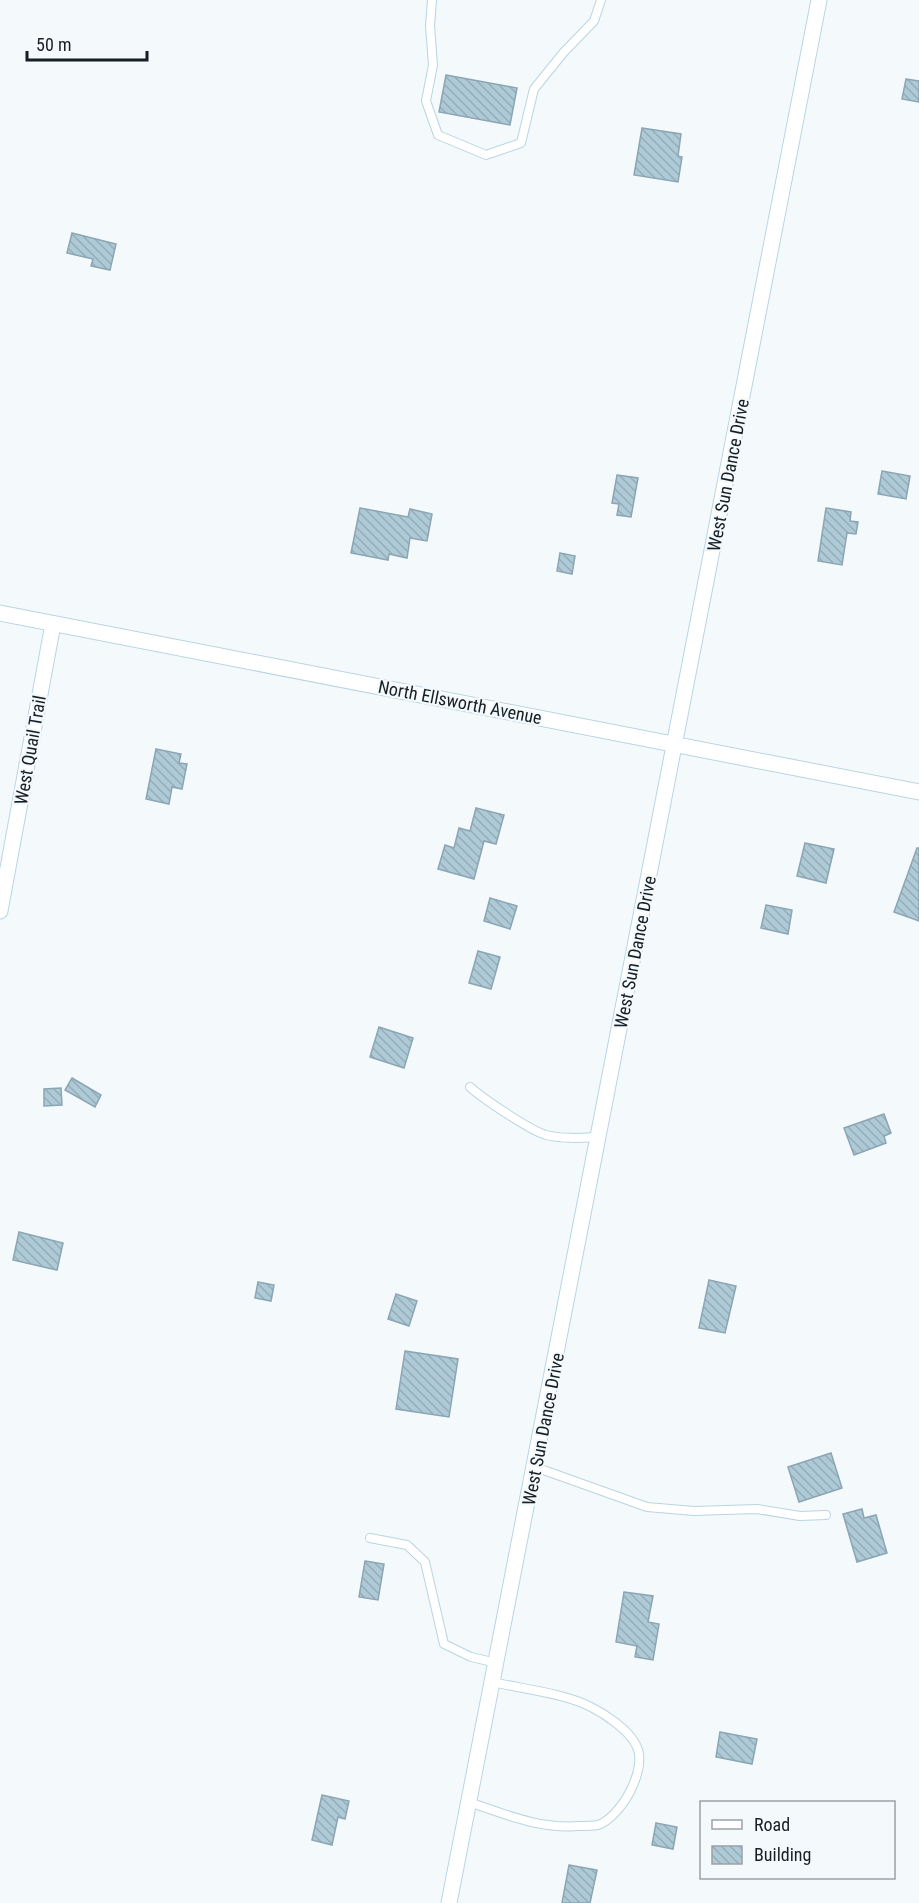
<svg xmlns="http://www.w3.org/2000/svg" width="919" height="1903" font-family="'Roboto Condensed',sans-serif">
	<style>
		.building { fill: url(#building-back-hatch); stroke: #8ba5b2; stroke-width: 1.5 }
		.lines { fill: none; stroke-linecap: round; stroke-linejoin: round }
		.lane-casing { stroke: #b9d5e2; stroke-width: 10 }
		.street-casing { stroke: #b9d5e2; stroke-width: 17 }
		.lane { stroke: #fff; stroke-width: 8 }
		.street { stroke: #fff; stroke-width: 15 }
		.labels { text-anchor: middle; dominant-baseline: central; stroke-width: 4.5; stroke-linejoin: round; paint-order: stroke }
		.street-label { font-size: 18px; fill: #151f24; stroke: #f4f9fc }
	</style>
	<defs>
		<pattern id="building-back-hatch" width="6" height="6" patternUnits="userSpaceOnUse" patternTransform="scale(1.5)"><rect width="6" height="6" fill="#aecad7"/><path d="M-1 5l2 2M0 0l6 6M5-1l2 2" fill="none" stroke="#95adb8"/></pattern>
	</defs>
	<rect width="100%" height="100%" fill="#f4f9fc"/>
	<g class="building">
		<polygon points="446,75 517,88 510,125 439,112"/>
		<polygon points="906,79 919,81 919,102 902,99"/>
		<polygon points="642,128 681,134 678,156 682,157 678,182 634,175"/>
		<polygon points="72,233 116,244 110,270 91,266 93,259 67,253"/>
		<polygon points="882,471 910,476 906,499 878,494"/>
		<polygon points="617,475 638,478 631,517 617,515 619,504 612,503"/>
		<polygon points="360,508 408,517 410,509 432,514 427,541 410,538 407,558 389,554 388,560 351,553"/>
		<polygon points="826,508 851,512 850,521 858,522 856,534 847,533 842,565 818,561"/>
		<polygon points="560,553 575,556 572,574 557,571"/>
		<polygon points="156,749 181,754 179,763 187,764 182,789 172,787 169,804 146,799"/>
		<polygon points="476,808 504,815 496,844 484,841 474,879 438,869 445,845 454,848 459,828 470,831"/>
		<polygon points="805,843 834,849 826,883 797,876"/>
		<polygon points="917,848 919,848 919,921 894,912"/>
		<polygon points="490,898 517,906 510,929 484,921"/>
		<polygon points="766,905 792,910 788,934 761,928"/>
		<polygon points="478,951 500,957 491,989 469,983"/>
		<polygon points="379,1027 413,1038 404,1068 370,1057"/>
		<polygon points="72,1078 101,1095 95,1107 65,1090"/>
		<polygon points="61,1088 62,1105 44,1106 44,1089"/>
		<polygon points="884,1114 891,1133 884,1136 886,1143 854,1155 844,1128"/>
		<polygon points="19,1232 63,1243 57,1270 13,1260"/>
		<polygon points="709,1280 736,1286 725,1333 699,1328"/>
		<polygon points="258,1282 274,1285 271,1301 255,1298"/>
		<polygon points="396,1294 417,1301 409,1326 388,1319"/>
		<polygon points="405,1351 458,1359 449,1417 396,1409"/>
		<polygon points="831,1453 842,1488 799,1502 788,1467"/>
		<polygon points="862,1509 864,1518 876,1515 887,1553 857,1562 843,1514"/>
		<polygon points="365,1561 384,1564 378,1600 359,1597"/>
		<polygon points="624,1592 653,1596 648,1622 659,1624 653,1660 635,1657 637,1646 616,1642"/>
		<polygon points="720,1732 757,1739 752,1764 716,1757"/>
		<polygon points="322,1795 349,1801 345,1819 338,1817 332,1845 312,1840"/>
		<polygon points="656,1823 677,1827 673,1849 652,1845"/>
		<polygon points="569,1865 597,1870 590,1903 562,1903"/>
	</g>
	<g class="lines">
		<g class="lane-casing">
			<g id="lane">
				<polyline points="432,0 430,26 433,65 426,101 438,135 486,155 521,143 534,89 564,52 594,21 601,0"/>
				<path d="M470,1087C482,1098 531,1131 546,1135C563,1139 580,1138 598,1137"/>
				<polyline points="535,1467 647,1507 694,1511 757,1509 800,1516 826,1515"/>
				<polyline points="370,1538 407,1545 425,1562 444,1644 471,1657 497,1663"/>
				<path d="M469,1802C507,1815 539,1829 579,1826C585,1826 592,1826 598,1825C621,1817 649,1768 636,1745C629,1730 605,1714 591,1707C564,1693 522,1689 493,1682"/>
			</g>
		</g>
		<g class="street-casing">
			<g id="street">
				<polyline points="0,613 919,792"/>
				<polyline points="0,911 53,624"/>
				<polyline points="449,1903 819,0"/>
			</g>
		</g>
		<use href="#lane" class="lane"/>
		<use href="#street" class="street"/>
	</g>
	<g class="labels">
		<g class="street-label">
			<text transform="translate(728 475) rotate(-79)">West Sun Dance Drive</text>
			<text transform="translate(460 702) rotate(11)">North Ellsworth Avenue</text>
			<text transform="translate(30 750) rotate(-80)">West Quail Trail</text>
			<text transform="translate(635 952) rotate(-79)">West Sun Dance Drive</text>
			<text transform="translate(543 1429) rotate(-79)">West Sun Dance Drive</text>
		</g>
	</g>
	<rect x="700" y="1801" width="195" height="78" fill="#f4f9fc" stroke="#9ba2a6" stroke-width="1.5"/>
	<rect x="712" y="1820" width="30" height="9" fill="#ffffff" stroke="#9ba2a6" stroke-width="1.5"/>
	<text x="754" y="1831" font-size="18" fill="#151f24">Road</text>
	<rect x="712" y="1846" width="30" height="18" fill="url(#building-back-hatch)" stroke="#9ba2a6" stroke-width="1.5"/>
	<text x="754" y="1861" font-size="18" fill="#151f24">Building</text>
	<path d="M27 51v9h120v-9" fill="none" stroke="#151f24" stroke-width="3"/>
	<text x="36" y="51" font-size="18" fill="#151f24" stroke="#f4f9fc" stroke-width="4.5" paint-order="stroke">50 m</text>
</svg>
